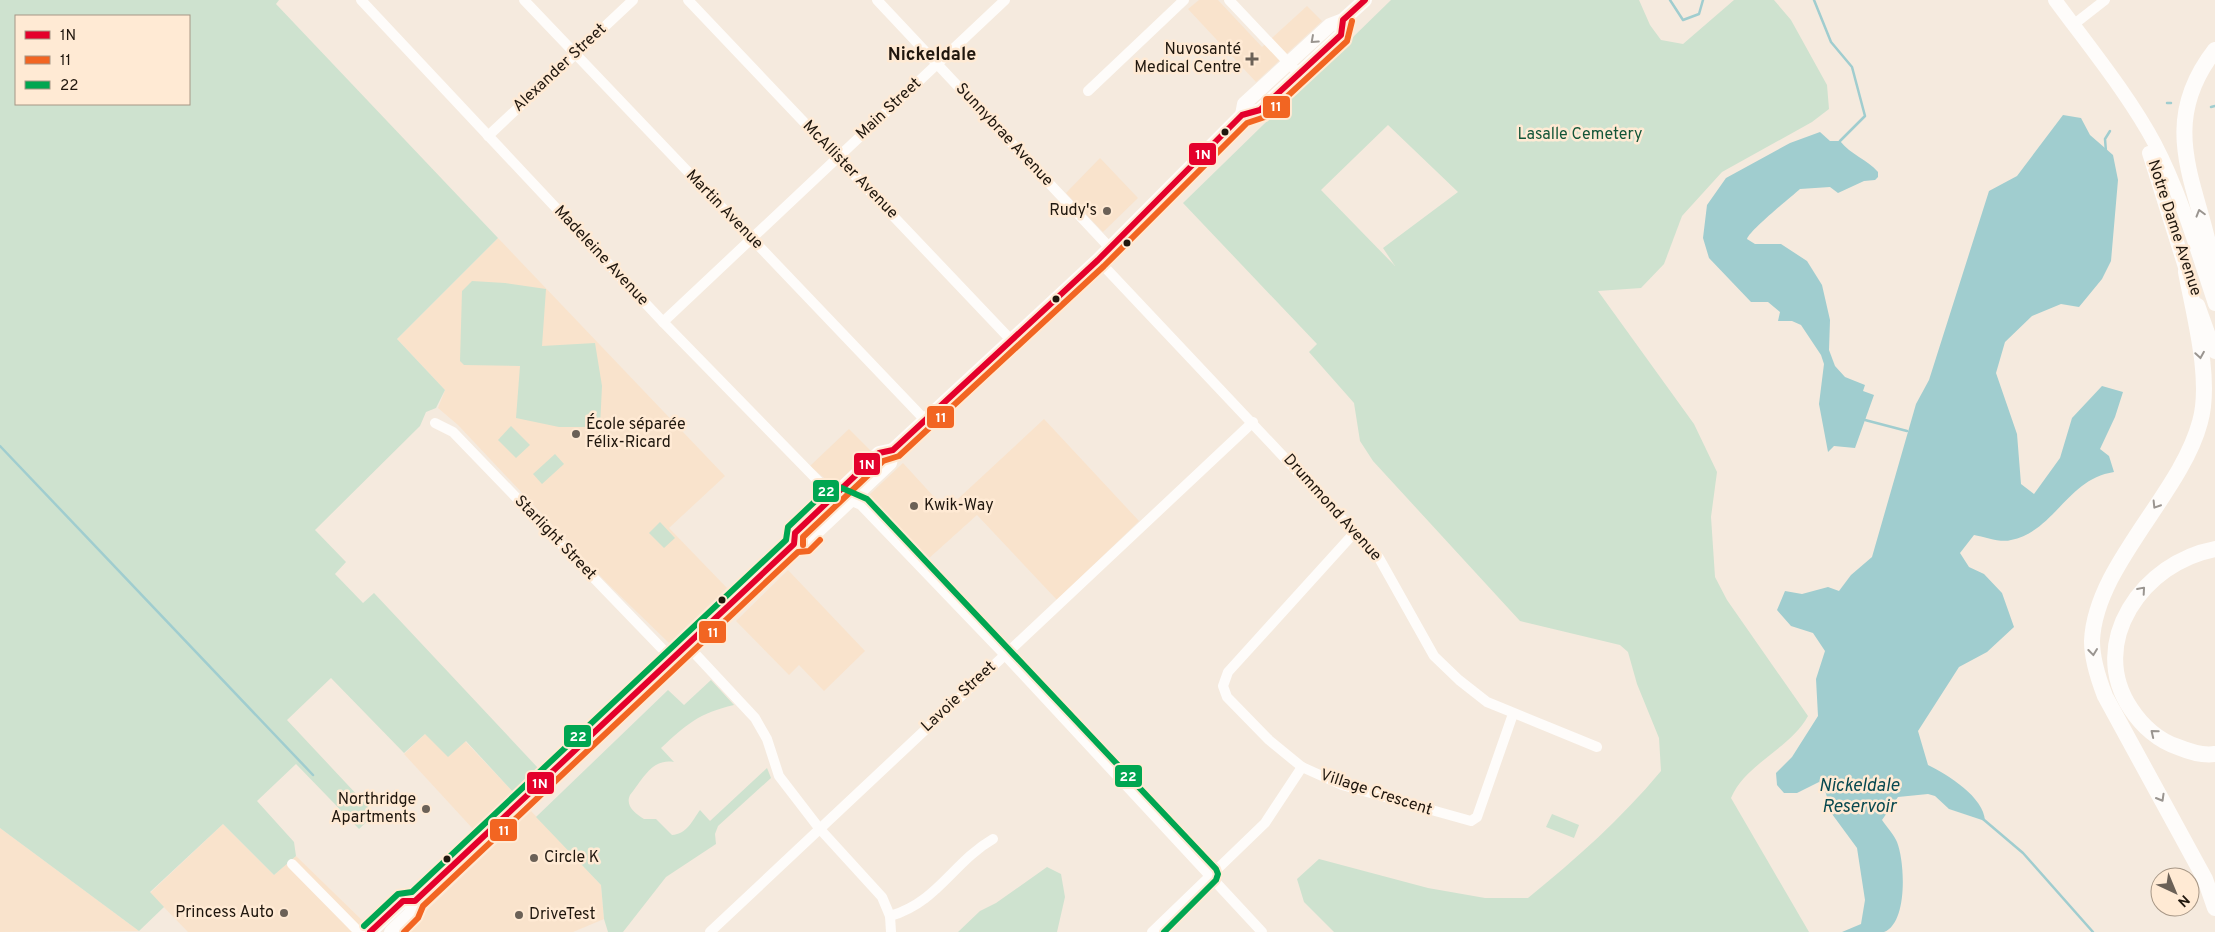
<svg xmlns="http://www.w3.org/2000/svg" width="2215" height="932" font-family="Overpass,sans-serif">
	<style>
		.built { fill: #f9e3cc }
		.green { fill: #cee2cf; fill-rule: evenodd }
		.water { fill: #a0cdcf }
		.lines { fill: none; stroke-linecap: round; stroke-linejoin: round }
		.stream { stroke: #a0cdcf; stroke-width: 2.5 }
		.minor { stroke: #fefcfa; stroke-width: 10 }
		.secondary { stroke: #fefcfa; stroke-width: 14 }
		.trunk { stroke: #fefcfa; stroke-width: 16 }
		.bus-1-casing { stroke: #ffead4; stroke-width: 10 }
		.bus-2-casing { stroke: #ffead4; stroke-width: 10 }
		.bus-3-casing { stroke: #ffead4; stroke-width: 10 }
		.bus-1 { stroke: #e4002b; stroke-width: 6 }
		.bus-2 { stroke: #f26522; stroke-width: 6 }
		.bus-3 { stroke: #00a651; stroke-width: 6 }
		.oneway { stroke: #9a9590 }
		.poi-dot { fill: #6b6157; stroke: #ffead4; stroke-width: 2 }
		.bus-dot { fill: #20170e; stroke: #ffead4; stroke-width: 2 }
		.labels { text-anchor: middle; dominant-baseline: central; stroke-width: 5; stroke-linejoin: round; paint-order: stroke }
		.poi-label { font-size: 16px; fill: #20170e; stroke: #ffead4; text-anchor: end }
		.street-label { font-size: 16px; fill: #20170e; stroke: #ffead4 }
		.park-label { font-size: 16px; fill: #135538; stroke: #ffead4 }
		.neighbourhood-label { font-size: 18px; font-weight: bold; fill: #20170e; stroke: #ffead4 }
		.water-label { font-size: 18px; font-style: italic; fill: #084950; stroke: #ffead4 }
		.line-badge { stroke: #ffead4; stroke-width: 2 }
		.badge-label { font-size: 14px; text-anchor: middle; font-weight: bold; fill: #fff }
	</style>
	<rect width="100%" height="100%" fill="#f5eade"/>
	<g class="built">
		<polygon points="1199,0 1218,0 1262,47 1307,6 1322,21 1256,82 1188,9"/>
		<polygon points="1100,158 1138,198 1103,232 1066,193"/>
		<polygon points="498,238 725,476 669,528 727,588 669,643 607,583 458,425 438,408 445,390 397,339"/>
		<polygon points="1044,419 1139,521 1057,600 977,515 927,560 868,496 903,463 946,510"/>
		<polygon points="849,429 872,452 835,487 810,466"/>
		<polygon points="788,570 865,651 824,691 799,665 789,675 736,621"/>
		<polygon points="425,734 465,741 513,792 473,829 404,754"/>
		<polygon points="531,811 601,885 604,919 573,932 404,932"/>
		<polygon points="223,824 274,875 296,856 369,927 364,932 188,932 150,893"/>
		<polygon points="0,828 139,931 0,932"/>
	</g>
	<g class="green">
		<path d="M0,0H279L276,4L498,238L397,339L445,390L436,408L426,412L420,426L315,530L346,562L335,574L363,603L374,593L538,768L513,792L466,741L448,757L425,734L404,753L331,678L287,720L375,814L359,829L296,764L257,801L294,842L296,856L274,875L223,824L150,892L164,907L139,931L0,828ZM16,16H189V104H16Z"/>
		<path d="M1391,0H1639L1650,25L1661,40L1683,44L1734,0H1774L1791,20L1827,85L1829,109L1812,122L1722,172L1682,216L1664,264L1641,288L1598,291L1694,424L1717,472L1711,517L1715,577L1727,600L1808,716C1790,749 1746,763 1731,798L1809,932H1334L1304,902L1297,879L1319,859L1428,888L1485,898H1528C1576,859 1621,819 1661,771L1659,738L1637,684L1628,652L1620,645L1520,621L1373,461L1360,441L1354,403L1309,352L1317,344L1183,203ZM1388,125L1458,192L1383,248L1395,266L1321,190Z"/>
		<polygon points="472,281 505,283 546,289 542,346 595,343 602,386 600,427 559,427 516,418 520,366 464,365 460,361 462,291"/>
		<polygon points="511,426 530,445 516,458 498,440"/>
		<polygon points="555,454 564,464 542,484 533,474"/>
		<polygon points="660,522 675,538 664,548 649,533"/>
		<path d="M711,680L734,705C699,713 687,724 661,748L674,762C652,758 643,779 630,795C625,806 635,813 644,819H656L672,835C687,834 692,821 700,810L710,821L767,768L771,778L718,826L715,834L716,844L666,877L623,932H608L604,919L601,885L536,817L668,690L684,705Z"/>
		<polygon points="1552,814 1579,825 1574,838 1546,827"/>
		<polygon points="1047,867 1061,874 1065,897 1057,932 958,932 980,911 996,903"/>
	</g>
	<g class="water">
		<path d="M2063,115L2081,118L2090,135L2113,155L2118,180L2111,261L2102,279L2079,307L2061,304L2032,316L2005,342L1996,373L2017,434L2021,484L2034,494L2060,458L2072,418L2102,386L2123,392L2115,417L2100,449L2109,456L2114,472C2067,479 2055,531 2011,540C2001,543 1985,537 1974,535L1960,553L1969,567L1984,574L2002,593L2014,627L1987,652L1959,667L1918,731L1928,765C1948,775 1984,797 1985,821L1949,809L1935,796L1928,794L1898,797L1882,820C1887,827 1894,835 1897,842C1905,862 1908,923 1884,932C1873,932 1854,932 1842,932L1861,924L1865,900L1857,848L1832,814L1824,787L1819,782L1797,793H1784L1777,785L1776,773L1792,757L1818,716L1816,679L1825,651L1813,633L1791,626L1777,610L1785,591L1802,594L1828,587L1839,591L1851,575L1872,557L1916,404L1929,380L1989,191L2017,176Z"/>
		<path d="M1820,132L1830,141H1840C1851,155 1867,159 1878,172V177L1875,180L1864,181L1838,193L1830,187L1800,189C1790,198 1750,230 1747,239L1755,244H1781L1807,261L1822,285L1830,320L1829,350L1835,366L1845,377L1865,385L1863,391L1874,395L1855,448L1834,446L1828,452L1819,404L1824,364L1821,355L1801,325L1792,321H1778L1780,312L1768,302H1751L1709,258L1703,238L1707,205L1726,178L1790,143Z"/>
	</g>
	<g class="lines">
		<g class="stream">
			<polyline points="1670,0 1683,20 1699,14 1703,0"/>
			<polyline points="1814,0 1831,42 1852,67 1865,116 1840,141"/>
			<polyline points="2167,103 2171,103"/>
			<polyline points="2211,107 2215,106"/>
			<polyline points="2106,152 2105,139 2110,131"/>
			<polyline points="1865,420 1907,431"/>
			<polyline points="0,446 313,775"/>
			<polyline points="1983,819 2023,853 2093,932"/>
		</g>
		<g class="minor">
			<polyline points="361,0 663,322 828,491 861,505 1004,654 1262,932"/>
			<polyline points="524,0 925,420"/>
			<polyline points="688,0 1011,340"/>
			<polyline points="877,0 1110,248"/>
			<polyline points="1229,0 1299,74"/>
			<polyline points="2073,25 2105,0"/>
			<polyline points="1088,91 1184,0"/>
			<polyline points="488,136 633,0"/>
			<polyline points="1098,260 1379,558 1434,656 1459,680 1487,702 1597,747"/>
			<polyline points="663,322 1005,0"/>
			<polyline points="435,423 453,432 671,658"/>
			<polyline points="1355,532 1228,672 1223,686 1227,697 1269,740 1302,767 1342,785 1471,821 1477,817 1513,714"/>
			<polyline points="686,644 755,718 767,739 779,776 819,828 882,897 890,916 891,932"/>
			<polyline points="292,864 359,932"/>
			<path d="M890,916C938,902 953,862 993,839"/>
			<polyline points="710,932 1253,422"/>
			<polyline points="1152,932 1265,823 1302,767"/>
		</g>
		<g class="secondary">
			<path d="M2055,0C2088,45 2129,95 2155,144C2181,194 2197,250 2215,304"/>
			<polyline points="1242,115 1244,104 1330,25 1343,20 1365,0"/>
			<polyline points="2149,153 2189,280"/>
			<polyline points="2198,305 2215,352"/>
			<polyline points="794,544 795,533 879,453 893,450 1098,260 1242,115 1260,110 1341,35 1343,20"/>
			<polyline points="370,932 403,901 415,901"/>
			<polyline points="391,932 411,913 415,901 794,544 805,543 890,463 893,450"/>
		</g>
		<g class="trunk">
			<path d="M2215,50C2152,131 2204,192 2215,278"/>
			<path d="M2186,272C2194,315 2212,380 2200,422C2181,494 2095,566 2092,641C2092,659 2098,678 2105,696L2205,879L2215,908"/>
			<path d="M2215,549C2144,562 2086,642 2131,709C2142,726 2159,741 2178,747C2190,752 2202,756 2215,754"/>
		</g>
		<g class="bus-1-casing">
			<polyline id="bus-1" points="370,932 403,901 415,901 794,544 795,533 879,453 893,450 1098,260 1242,115 1260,110 1341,35 1343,20 1365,0"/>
		</g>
		<g class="bus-2-casing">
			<g id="bus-2">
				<polyline points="803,545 803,537 883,461 899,456 1104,266 1247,123 1265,117 1347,41 1352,21"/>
				<polyline points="404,932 418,918 423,906 798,552 809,551 820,540"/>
			</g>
		</g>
		<g class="bus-3-casing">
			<polyline id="bus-3" points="364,926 398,894 412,892 786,540 788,527 829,488 835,485 867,499 1216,869 1218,874 1216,880 1164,932"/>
		</g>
		<use href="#bus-1" class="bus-1"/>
		<use href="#bus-2" class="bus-2"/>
		<use href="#bus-3" class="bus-3"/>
	</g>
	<defs><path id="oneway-chevron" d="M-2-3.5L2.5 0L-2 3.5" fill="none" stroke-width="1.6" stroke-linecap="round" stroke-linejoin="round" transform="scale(1.25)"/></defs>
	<g class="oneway">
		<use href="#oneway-chevron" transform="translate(1314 40) rotate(138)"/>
		<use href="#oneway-chevron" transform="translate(2200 213) rotate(-106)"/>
		<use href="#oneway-chevron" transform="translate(2200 355) rotate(81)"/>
		<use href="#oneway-chevron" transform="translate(2156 505) rotate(122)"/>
		<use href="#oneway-chevron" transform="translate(2142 590) rotate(-49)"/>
		<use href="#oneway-chevron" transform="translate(2093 652) rotate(83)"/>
		<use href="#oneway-chevron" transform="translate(2154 733) rotate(-141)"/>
		<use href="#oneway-chevron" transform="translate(2161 798) rotate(60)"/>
	</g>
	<g class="poi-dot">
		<path d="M1249.5 51.5h5v5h5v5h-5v5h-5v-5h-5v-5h5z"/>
		<circle cx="1107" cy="211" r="5"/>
		<circle cx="576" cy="434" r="5"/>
		<circle cx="914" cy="506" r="5"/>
		<circle cx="426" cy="809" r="5"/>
		<circle cx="534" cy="858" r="5"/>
		<circle cx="284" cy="913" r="5"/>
		<circle cx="519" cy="915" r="5"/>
	</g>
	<g class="bus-dot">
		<circle cx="1225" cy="132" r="4.5"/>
		<circle cx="1127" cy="243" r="4.5"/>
		<circle cx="1056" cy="299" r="4.5"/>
		<circle cx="722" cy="600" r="4.5"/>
		<circle cx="447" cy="859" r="4.5"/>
	</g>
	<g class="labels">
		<g class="poi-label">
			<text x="1241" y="50">Nuvosanté<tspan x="1241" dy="18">Medical Centre</tspan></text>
			<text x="1097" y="211">Rudy's</text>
			<text x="586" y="425" text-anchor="start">École séparée<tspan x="586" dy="18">Félix-Ricard</tspan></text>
			<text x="924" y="506" text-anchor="start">Kwik-Way</text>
			<text x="416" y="800">Northridge<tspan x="416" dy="18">Apartments</tspan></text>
			<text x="544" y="858" text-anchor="start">Circle K</text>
			<text x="274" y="913">Princess Auto</text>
			<text x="529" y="915" text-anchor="start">DriveTest</text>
		</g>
		<g class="street-label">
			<text transform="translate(560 68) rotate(-43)">Alexander Street</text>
			<text transform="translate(889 109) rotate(-43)">Main Street</text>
			<text transform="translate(1004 135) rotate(47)">Sunnybrae Avenue</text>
			<text transform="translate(850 170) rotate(46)">McAllister Avenue</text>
			<text transform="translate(724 210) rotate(46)">Martin Avenue</text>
			<text transform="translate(2174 228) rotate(72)">Notre Dame Avenue</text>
			<text transform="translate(601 256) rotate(47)">Madeleine Avenue</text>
			<text transform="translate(1332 508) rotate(48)">Drummond Avenue</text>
			<text transform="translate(555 538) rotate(46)">Starlight Street</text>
			<text transform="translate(959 697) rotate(-43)">Lavoie Street</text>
			<text transform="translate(1376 793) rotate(18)">Village Crescent</text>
		</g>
		<g class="park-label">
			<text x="1580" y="135">Lasalle Cemetery</text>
		</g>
		<g class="neighbourhood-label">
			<text x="932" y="55">Nickeldale</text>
		</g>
		<g class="water-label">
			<text x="1859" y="786">Nickeldale<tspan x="1859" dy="21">Reservoir</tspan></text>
		</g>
	</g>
	<g class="line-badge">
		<rect x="1262" y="95" width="29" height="24" rx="5" fill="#f26522"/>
		<rect x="1188" y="142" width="29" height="24" rx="5" fill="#e4002b"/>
		<rect x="926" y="405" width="29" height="24" rx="5" fill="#f26522"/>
		<rect x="853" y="452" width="28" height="24" rx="5" fill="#e4002b"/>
		<rect x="812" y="479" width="28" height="24" rx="5" fill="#00a651"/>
		<rect x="698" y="620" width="29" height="24" rx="5" fill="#f26522"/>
		<rect x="563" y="724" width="29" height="24" rx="5" fill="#00a651"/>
		<rect x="1114" y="764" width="29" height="24" rx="5" fill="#00a651"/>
		<rect x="526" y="771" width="29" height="24" rx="5" fill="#e4002b"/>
		<rect x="489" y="818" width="29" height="24" rx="5" fill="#f26522"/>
	</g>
	<g class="badge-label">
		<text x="1276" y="111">11</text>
		<text x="1203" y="159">1N</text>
		<text x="941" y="422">11</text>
		<text x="867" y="469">1N</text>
		<text x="826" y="496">22</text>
		<text x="713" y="637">11</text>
		<text x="578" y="741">22</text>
		<text x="1128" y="781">22</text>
		<text x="540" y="788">1N</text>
		<text x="504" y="835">11</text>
	</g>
	<rect x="15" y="15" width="175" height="90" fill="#ffead4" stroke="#a69685"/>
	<rect x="25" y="31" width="25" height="8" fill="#e4002b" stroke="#a69685"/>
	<text x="60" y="40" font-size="15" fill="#20170e">1N</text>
	<rect x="25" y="56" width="25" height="8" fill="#f26522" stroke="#a69685"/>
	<text x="60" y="65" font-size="15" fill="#20170e">11</text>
	<rect x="25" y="81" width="25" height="8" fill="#00a651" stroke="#a69685"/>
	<text x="60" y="90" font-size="15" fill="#20170e">22</text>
	<g transform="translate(2175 892) rotate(136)"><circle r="24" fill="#ffead4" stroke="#a69685"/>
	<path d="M0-4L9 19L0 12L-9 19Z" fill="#6b6157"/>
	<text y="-8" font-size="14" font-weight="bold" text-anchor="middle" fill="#20170e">N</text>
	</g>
</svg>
